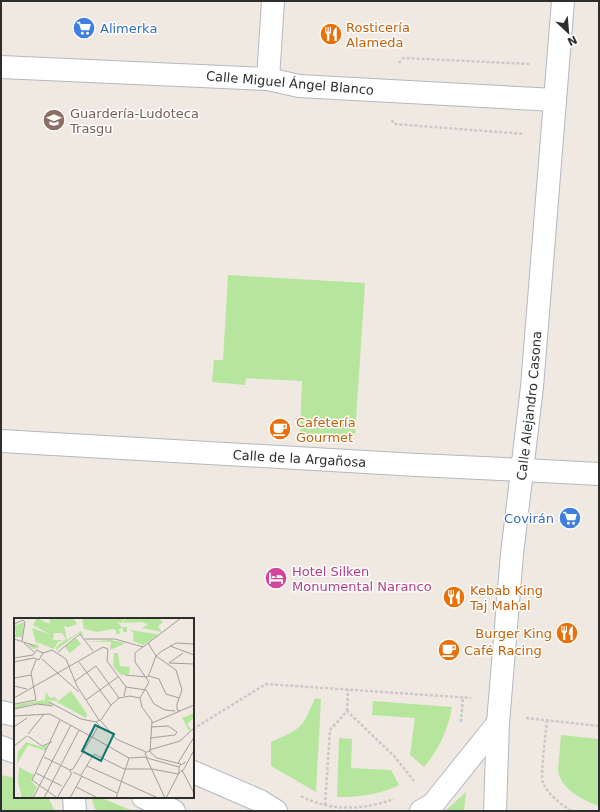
<svg xmlns="http://www.w3.org/2000/svg" width="600" height="812" font-family="'DejaVu Sans',sans-serif">
	<style>
		.green { fill: #b6e59e }
		.lines { fill: none; stroke-linecap: round; stroke-linejoin: round }
		.pedestrian-casing { stroke: #b4b7c1; stroke-width: 24 }
		.minor-casing { stroke: #b4b7c1; stroke-width: 24 }
		.secondary-casing { stroke: #b4b7c1; stroke-width: 24 }
		.path { stroke: #c9c9c9; stroke-width: 2.5; stroke-dasharray: 3 2; stroke-linecap: butt }
		.pedestrian { stroke: #fff; stroke-width: 22 }
		.minor { stroke: #fff; stroke-width: 22 }
		.secondary { stroke: #fff; stroke-width: 22 }
		.labels { text-anchor: middle; dominant-baseline: central; stroke-width: 3; stroke-linejoin: round; paint-order: stroke }
		.food-label { font-size: 13px; fill: #c56008; stroke: #fff; text-anchor: start }
		.shop-label { font-size: 13px; fill: #366cbe; stroke: #fff; text-anchor: start }
		.street-label { font-size: 13px; fill: #2e2e2e; stroke: #fff }
		.education-label { font-size: 13px; fill: #785e54; stroke: #fff; text-anchor: start }
		.hotel-label { font-size: 13px; fill: #b23c85; stroke: #fff; text-anchor: start }
		.inset-road { fill: none; stroke: #a29e99; stroke-width: 1 }
		.view { fill: #0f766e; fill-opacity: 0.15; stroke: #0f766e; stroke-width: 2 }
		.inset-edge { fill: none; stroke: #2e2e2e; stroke-width: 2 }
	</style>
	<rect width="100%" height="100%" fill="#efe9e1"/>
	<g class="green">
		<polygon points="228,275 365,283 355,435 300,434 302,381 246,378 245,385 212,382 214,360 223,360"/>
		<path d="M315,698L321,699L316,792L271,766V742C281,737 296,732 302,724C308,716 311,707 315,698Z"/>
		<path d="M373,701L452,707C448,730 439,749 424,767L410,755L415,718L372,715Z"/>
		<path d="M561,735L599,739V806C583,800 560,789 558,770Z"/>
		<path d="M339,738L352,739L351,768L391,770L399,785C396,787 392,788 387,790C369,796 356,797 337,797Z"/>
		<polygon points="1,775 15,778 15,797 48,797 55,811 1,811"/>
		<polygon points="466,792 464,811 445,811"/>
		<polygon points="91,797 99,797 133,811 100,811 95,809"/>
	</g>
	<g class="lines">
		<g class="pedestrian-casing">
			<g id="pedestrian">
				<polyline points="268,79 299,86 555,100"/>
				<polyline points="74,797 75,811"/>
			</g>
		</g>
		<g class="minor-casing">
			<g id="minor">
				<polyline points="1,67 268,79 273,1"/>
				<path id="s1" d="M1,441L417,465L523,470"/>
				<polyline points="421,811 433,804 498,723"/>
			</g>
		</g>
		<g class="secondary-casing">
			<g id="secondary">
				<polyline points="523,470 599,474"/>
				<polyline points="1,712 15,715"/>
				<polyline points="1,747 15,752"/>
				<polyline points="193,772 260,801 276,811"/>
				<polyline points="143,797 174,811"/>
				<path id="s2" d="M495,811L498,723L512,554L532,387L563,1"/>
			</g>
		</g>
		<g class="path">
			<polyline points="399,63 403,58 530,64"/>
			<polyline points="392,120 394,124 524,134"/>
			<polyline points="347,711 348,690"/>
			<polyline points="526,718 599,726"/>
			<path d="M547,720C546,732 540,774 543,783C548,794 561,805 572,811"/>
			<polyline points="461,722 463,697"/>
			<polyline points="193,729 266,684 471,698"/>
			<path d="M301,796C331,812 363,810 394,799"/>
			<polyline points="325,805 330,730 347,711 394,756 414,781"/>
		</g>
		<use href="#pedestrian" class="pedestrian"/>
		<use href="#minor" class="minor"/>
		<use href="#secondary" class="secondary"/>
	</g>
	<defs>
		<g id="supermarket-disc" transform="scale(1.15)"><circle r="9.5" fill="#3f7fe0" stroke="#fff"/><path d="M-6-5.5h2.5l.6 2H6L4.5 2H-2.5L-4.4-4H-6ZM-1.5 3.2a1.3 1.3 0 1 0 .1 0ZM3 3.2a1.3 1.3 0 1 0 .1 0Z" fill="#fff"/></g>
		<g id="restaurant-disc" transform="scale(1.15)"><circle r="9.5" fill="#e8710a" stroke="#fff"/><path d="M-5-6h1v4h1v-4h1v4h1v-4h1v5L-1.5 .5V6h-2V.5L-5-1ZM5-6V6H3V1.5H1.5Q1.5-4 5-6Z" fill="#fff"/></g>
		<g id="school-disc" transform="scale(1.15)"><circle r="9.5" fill="#8d6e63" stroke="#fff"/><path d="M0-5L7-2L0 1L-7-2ZM-4 1L0 2.5L4 1V4Q0 6-4 4Z" fill="#fff"/></g>
		<g id="cafe-disc" transform="scale(1.15)"><circle r="9.5" fill="#e8710a" stroke="#fff"/><path d="M-5.5-4.5H6V0H3Q3 3.5 0 3.5H-2.5Q-5.5 3.5-5.5 0ZM3-3.2v2h1.7v-2ZM-6 4.5H4V6H-6Z" fill="#fff"/></g>
		<g id="hotel-disc" transform="scale(1.15)"><circle r="9.5" fill="#d1479c" stroke="#fff"/><path d="M-6-4.5h1.5V1H6V5H4.5V3h-9V5H-6ZM-4 0a1.8 1.8 0 1 1 3.6 0ZM.5 0V-2.5h3Q6-2.5 6 0Z" fill="#fff"/></g>
	</defs>
	<g fill-rule="evenodd">
		<use href="#supermarket-disc" x="84" y="28"/>
		<use href="#restaurant-disc" x="331" y="34"/>
		<use href="#school-disc" x="54" y="120"/>
		<use href="#cafe-disc" x="280" y="429"/>
		<use href="#supermarket-disc" x="570" y="518"/>
		<use href="#hotel-disc" x="276" y="578"/>
		<use href="#restaurant-disc" x="454" y="597"/>
		<use href="#restaurant-disc" x="567" y="633"/>
		<use href="#cafe-disc" x="449" y="650"/>
	</g>
	<g class="labels">
		<g class="food-label">
			<text x="346" y="27">Rosticería<tspan x="346" dy="15">Alameda</tspan></text>
			<text x="296" y="422">Cafetería<tspan x="296" dy="15">Gourmet</tspan></text>
			<text x="470" y="590">Kebab King<tspan x="470" dy="15">Taj Mahal</tspan></text>
			<text x="552" y="633" text-anchor="end">Burger King</text>
			<text x="464" y="650">Café Racing</text>
		</g>
		<g class="shop-label">
			<text x="100" y="28">Alimerka</text>
			<text x="554" y="518" text-anchor="end">Covirán</text>
		</g>
		<g class="street-label">
			<text transform="translate(290 83) rotate(5)">Calle Miguel Ángel Blanco</text>
			<text stroke="none"><textPath href="#s2" startOffset="407">Calle Alejandro Casona</textPath></text>
			<text stroke="none"><textPath href="#s1" startOffset="299">Calle de la Argañosa</textPath></text>
		</g>
		<g class="education-label">
			<text x="70" y="113">Guardería-Ludoteca<tspan x="70" dy="15">Trasgu</tspan></text>
		</g>
		<g class="hotel-label">
			<text x="292" y="571">Hotel Silken<tspan x="292" dy="15">Monumental Naranco</tspan></text>
		</g>
	</g>
	<g transform="translate(14 618)">
		<rect width="180" height="180" fill="#efe9e1"/>
		<path d="M23,0L36,6L35,0H59L63,6L55,9L50,8L53,22L67,13L70,18L65,15L42,32V29L52,21L48,15H40L39,22H48L43,25L40,31L23,24L25,30L19,31L13,26L23,28L18,10L37,17L19,7ZM111,0L107,5L103,4L108,9H113V14H109V10L105,11L106,16H102V12L98,11L83,14L70,11L68,1ZM113,0H144L149,4L144,8L148,14L128,10L134,6L127,4L108,5ZM10,4L8,19H0L2,15L0,8ZM116,12L142,16L144,17L129,27L119,23L120,15ZM62,20L67,26L56,35L51,29ZM96,22L112,25L96,32L97,24H75ZM100,35H104L106,48L116,49L115,56L107,57L99,48ZM57,73L73,96L72,100L43,84ZM32,74L36,80L41,79L44,83L33,82L41,86L35,83L39,87L18,86L0,91V87L31,82ZM180,95V100L173,106L177,111L175,113L168,100ZM12,124L28,129L33,127L32,133L14,127L3,146L4,134ZM5,149L20,157L17,163L23,169L18,180H15L14,176V180H8L4,164Z" fill="#b6e59e"/>
		<path class="inset-road" d="M0,6L9,2L11,4L8,23M0,21L22,28M71,21H101L129,29M10,25L20,34M134,25L142,38L162,52L168,72L163,86V92L166,93M156,28L180,37M44,34L66,16L79,33M29,35L38,32L52,41L63,68L85,102M19,37L23,32L29,35M0,40L19,37M28,41L65,74M0,44L20,40L25,42L29,35M65,44L97,87M155,45L180,46M155,45L169,35M111,57L134,59M135,58L145,61L152,76L165,80M134,59L142,38L148,33L162,25L180,26M0,60L17,57M61,63L82,48L105,80M0,68L13,71M112,69L132,72M132,72L140,86L151,92L161,93M0,80L89,29L94,31L93,43L112,69L110,78M126,80L135,64L121,44V35L167,0M126,80L128,89L138,103L136,134M72,82L104,59M35,84L67,101L82,104M1,86L22,82L17,55L22,42M0,91L23,86L39,88M0,98L36,96L78,119M87,102L97,87L105,80L116,78L126,80M138,105L180,87M85,107L82,104L86,102L102,121L132,134M0,109L13,100M14,116L30,96M14,118L28,128L38,124M78,119L115,140L132,139M136,120L161,117L163,114L154,108L138,109M0,128L13,118M135,132L166,123L180,110M30,139L56,152M132,139L151,180M164,145L180,119M73,148L144,180M165,149L133,140L131,135L135,133L143,140L167,146M168,152L180,175M59,154L103,175M22,155L48,168M57,155L56,152L59,151L85,107M164,156L170,151L180,132M67,157L80,136L110,151H138L164,156M62,169L84,180M42,179L18,162L46,102M19,180L57,107M30,180L65,112M43,180L58,155M56,180L68,158M102,180L115,140M152,180L165,155V148L172,144"/>
		<path class="view" d="M81,107L100,116L87,143L68,133Z"/>
		<rect width="180" height="180" class="inset-edge"/>
	</g>
	<rect width="600" height="812" fill="none" stroke="#2e2e2e" stroke-width="4"/>
	<g transform="translate(568 32) rotate(154)" stroke="#ffffff" stroke-width="3" paint-order="stroke">
	<path d="M0-3L7 15L0 10L-7 15Z" fill="#2e2e2e"/>
	<text y="-6" font-size="11" font-weight="bold" text-anchor="middle" fill="#2e2e2e">N</text>
	</g>
</svg>
